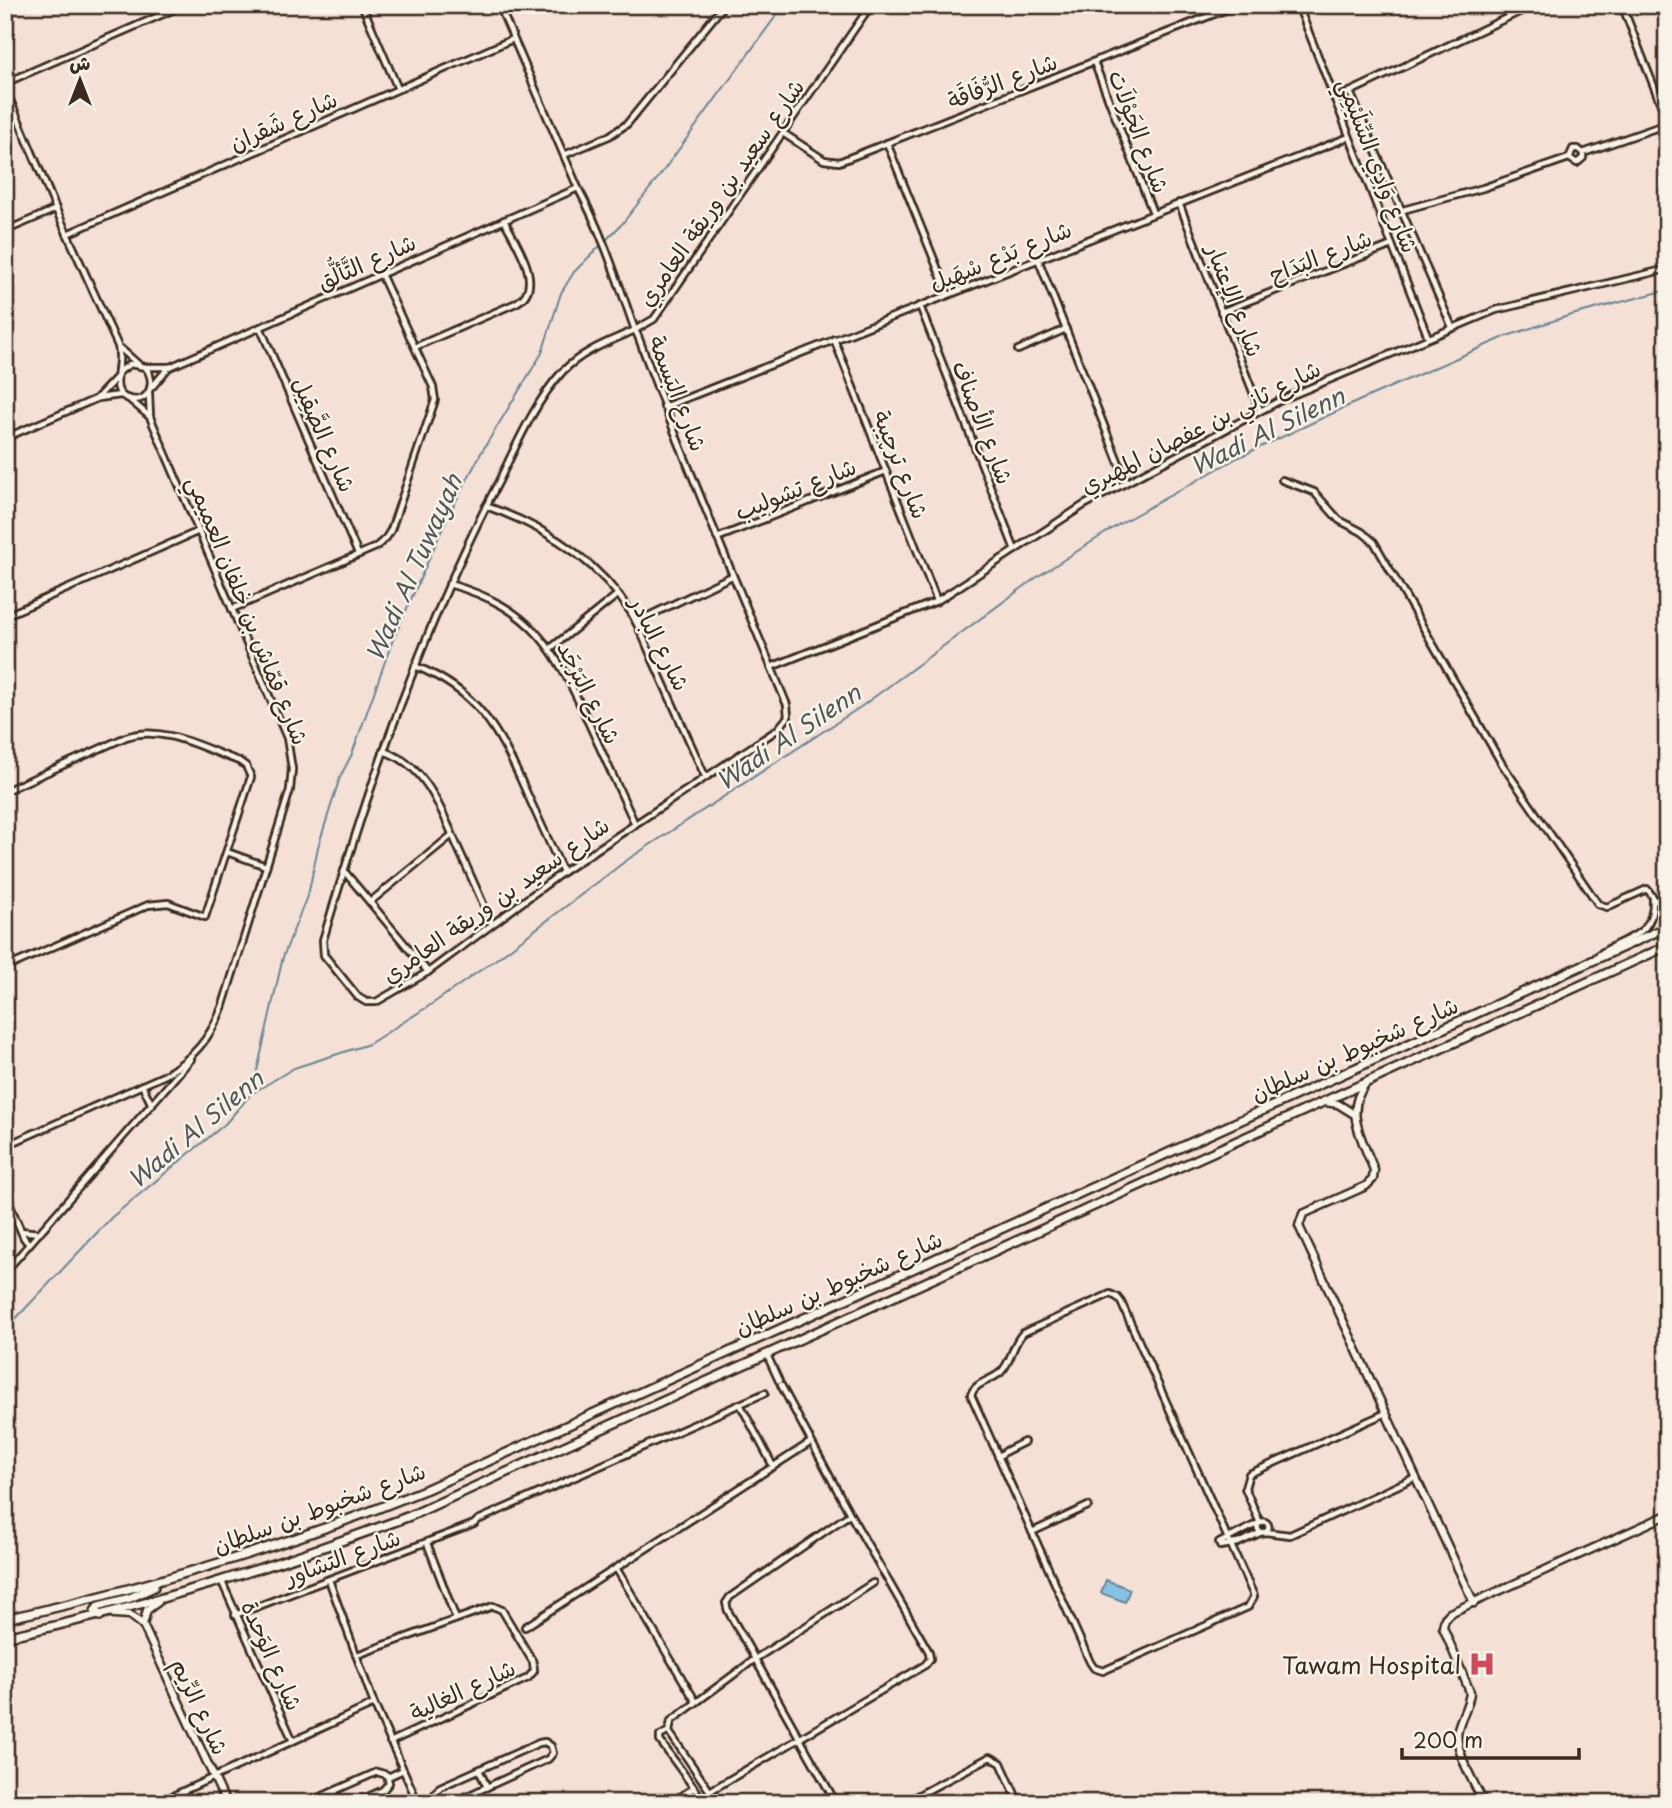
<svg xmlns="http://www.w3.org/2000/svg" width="1672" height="1808" font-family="'Playpen Sans','Playpen Sans Arabic',sans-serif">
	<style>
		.water { fill: #84c3e4; stroke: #678695; stroke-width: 2 }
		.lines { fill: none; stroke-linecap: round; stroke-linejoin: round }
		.stream { stroke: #678695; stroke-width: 2 }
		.minor-casing { stroke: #3b2a1e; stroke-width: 10 }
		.tertiary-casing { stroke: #3b2a1e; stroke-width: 11 }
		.primary-casing { stroke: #3b2a1e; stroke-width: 12 }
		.minor { stroke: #f7f3e8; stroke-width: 4.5 }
		.tertiary { stroke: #f7f3e8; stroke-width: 6 }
		.primary { stroke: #f7f3e8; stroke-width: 7 }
		.labels { text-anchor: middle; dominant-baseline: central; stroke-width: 5; stroke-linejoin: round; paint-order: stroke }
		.street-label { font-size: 23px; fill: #3b2a1e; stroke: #f7f3e8 }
		.poi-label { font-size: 23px; fill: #3b2a1e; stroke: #f7f3e8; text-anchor: end }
		.water-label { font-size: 24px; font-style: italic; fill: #515859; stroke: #f7f3e8 }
	</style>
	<rect width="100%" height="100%" fill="#f5e0d6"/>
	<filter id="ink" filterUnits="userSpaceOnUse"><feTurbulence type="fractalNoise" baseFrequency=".0143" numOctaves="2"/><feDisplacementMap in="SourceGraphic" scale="14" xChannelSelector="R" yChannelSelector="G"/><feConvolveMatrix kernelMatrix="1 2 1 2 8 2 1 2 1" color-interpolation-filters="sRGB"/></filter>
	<g filter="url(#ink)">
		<polygon class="water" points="1106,1580 1130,1589 1125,1602 1101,1593"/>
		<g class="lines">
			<g class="stream">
				<polyline points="605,241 622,224 658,178 784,5"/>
				<polyline points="252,1093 283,957 309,891 318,847 340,777 352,754 392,642 448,516 481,453 542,353 561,293 574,272 601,245"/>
				<polyline points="5,1330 112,1217 225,1124 251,1094 294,1068 369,1044 432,1004 495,960 627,860 862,706 1037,577 1121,523 1237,458 1363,399 1507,336 1568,316 1667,290"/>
			</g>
			<g class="minor-casing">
				<g id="minor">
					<polyline points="362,5 398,89"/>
					<path d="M499,5L578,188C602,232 618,282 635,330L638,336C684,461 736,582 787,705L788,717L777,730L563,872L428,972L376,1002H366L358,997L324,955L323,940C370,782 423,627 499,481C516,446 536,400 563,371C584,350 609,342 635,330L654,319L871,5"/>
					<polyline points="1298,5 1428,337"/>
					<polyline points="1622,5 1667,120"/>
					<polyline points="1094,62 1153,213"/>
					<polyline points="5,83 184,5"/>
					<path d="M5,88L56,209L118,346C124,365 106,394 130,399C150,404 157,380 145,367L130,364L119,372"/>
					<polyline points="1350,92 1452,327"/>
					<polyline points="1335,99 1534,5"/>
					<polyline points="783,133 824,160 839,162 1237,5"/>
					<polyline points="887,143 948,294"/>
					<polyline points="1583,153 1667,124"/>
					<polyline points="564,155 609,136 627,124 724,5"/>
					<polyline points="1179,203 1260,410"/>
					<polyline points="1403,210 1483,188 1569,158 1573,149 1578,149 1583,153 1583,158 1577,163 1569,158"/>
					<polyline points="5,231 56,209"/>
					<polyline points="67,234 513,39"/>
					<polyline points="1038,259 1126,481"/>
					<polyline points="920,306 1015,550"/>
					<polyline points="1221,312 1392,245"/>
					<polyline points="260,327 358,554"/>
					<polyline points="834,339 937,601"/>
					<path d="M415,347L516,303C547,287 515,242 504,220"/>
					<polyline points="121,349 138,364"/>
					<polyline points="1018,350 1066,329"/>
					<polyline points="145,367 170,367 578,188"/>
					<polyline points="152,387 169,367"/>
					<polyline points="98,397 116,378"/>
					<polyline points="129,399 149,416"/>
					<polyline points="664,407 1349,137"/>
					<polyline points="5,438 98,398 121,395"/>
					<polyline points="1282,480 1314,492 1339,520 1362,532 1374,542 1502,764 1598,904 1607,907 1647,889 1656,901 1667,909"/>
					<path d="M486,506C543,526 596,559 630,611C641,629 648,650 657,669C673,705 689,741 705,776"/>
					<polyline points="717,538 886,471"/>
					<path d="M449,584C534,608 556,650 590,726C605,759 620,791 635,824"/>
					<polyline points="232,609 376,547 386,538 391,530 435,400 433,387 381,274"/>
					<polyline points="5,616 199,531"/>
					<polyline points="636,622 732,576"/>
					<polyline points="551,648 617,595"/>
					<path d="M415,666C478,691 498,729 525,789C538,817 550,844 563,872"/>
					<polyline points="771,667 937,601 1084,505 1281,400 1496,310 1667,269"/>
					<path d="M383,751C427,764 442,812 459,850C470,874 481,899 492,924"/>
					<path d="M5,791L126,737C163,724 204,749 239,761L246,766L251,777L205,917L168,903L148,905L5,968"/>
					<polyline points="227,852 266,866"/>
					<polyline points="344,871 428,972"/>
					<polyline points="370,902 452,835"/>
					<path d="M1596,957C1622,935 1655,941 1653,898"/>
					<polyline points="142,1085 152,1105"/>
					<path d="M5,1146L163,1076C193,1059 211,1038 223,1005L290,790L292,769L287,738L150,417L149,393"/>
					<polyline points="5,1194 24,1238 29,1244"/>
					<polyline points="21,1231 39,1233"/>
					<polyline points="5,1272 191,1059"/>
					<path d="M1110,1294L1117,1297L1121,1302L1254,1596L1248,1607L1103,1671L1094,1668L1090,1662L971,1395C975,1382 991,1381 1001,1372C1012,1361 1012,1344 1023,1333Z"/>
					<polyline points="767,1355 779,1381"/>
					<polyline points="740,1404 773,1466"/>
					<polyline points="998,1457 1006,1451 1024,1442"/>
					<circle cx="1263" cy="1527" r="5.5"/>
					<polyline points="1260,1523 1245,1488 1249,1474 1386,1413"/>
					<polyline points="1032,1532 1088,1506"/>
					<polyline points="1265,1532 1290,1535 1416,1477"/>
					<polyline points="427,1543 456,1619"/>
					<polyline points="1219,1543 1259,1523"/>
					<polyline points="1220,1546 1238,1543 1262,1532"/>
					<polyline points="616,1568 696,1702"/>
					<polyline points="329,1580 374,1704 418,1803"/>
					<polyline points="222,1582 293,1741"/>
					<polyline points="235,1615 474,1524 478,1520 765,1393"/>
					<polyline points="525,1627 811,1442"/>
					<polyline points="357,1655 493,1606 502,1610 533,1662 534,1671 528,1678 390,1742"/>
					<polyline points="669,1731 660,1736 660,1741 705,1803"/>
					<polyline points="479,1770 487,1787"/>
					<polyline points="388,1777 403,1770"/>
					<polyline points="334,1791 340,1803"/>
					<polyline points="710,1791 925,1665 930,1659 929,1652 850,1514 781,1385"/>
					<polyline points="157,1803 374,1704"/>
					<polyline points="307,1803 377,1772 387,1775 389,1783 383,1790 354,1803"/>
					<polyline points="437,1803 435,1794 440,1787 539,1743 545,1742 551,1746 553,1753 548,1759 452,1803"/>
					<polyline points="670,1803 694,1788"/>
					<polyline points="718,1803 669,1732 671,1721 755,1659 873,1583"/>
					<polyline points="836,1803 728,1611 726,1603 730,1597 850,1514"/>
					<polyline points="904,1803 990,1757 1001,1763 1019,1803"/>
				</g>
			</g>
			<g class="tertiary-casing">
				<g id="tertiary">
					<path d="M1366,1083C1343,1112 1363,1140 1374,1170L1373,1179L1366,1186L1303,1214L1299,1226L1474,1603"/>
					<polyline points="1325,1102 1338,1104 1354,1114"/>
					<polyline points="114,1614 130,1615 143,1625 226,1803"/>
					<polyline points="143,1625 147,1610 158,1602"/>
					<path d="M1484,1803C1475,1785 1453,1748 1458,1729C1461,1716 1469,1706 1470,1692L1443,1627L1445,1618L1450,1613L1667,1515"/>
				</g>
			</g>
			<g class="primary-casing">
				<g id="primary">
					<polyline points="100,1616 95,1611 99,1606 130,1598 154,1587"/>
					<path d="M5,1619C150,1587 290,1545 427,1489L1667,927"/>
					<path d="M5,1637C147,1607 275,1566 410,1516L1667,946"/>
				</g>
			</g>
			<use href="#minor" class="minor"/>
			<use href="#tertiary" class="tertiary"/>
			<use href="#primary" class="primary"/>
		</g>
	</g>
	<defs>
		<g id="hospital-bare" transform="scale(2.1)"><path d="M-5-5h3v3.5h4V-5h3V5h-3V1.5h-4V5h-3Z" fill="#d1495b" stroke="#f7f3e8" stroke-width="2.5" paint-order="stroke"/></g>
	</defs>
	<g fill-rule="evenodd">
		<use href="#hospital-bare" x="1482" y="1664"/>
	</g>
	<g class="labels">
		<g class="street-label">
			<text transform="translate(1002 80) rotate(-21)">شارع الرُّفَاقَة</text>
			<text transform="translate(283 120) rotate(-24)">شارع شَقران</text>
			<text transform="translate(1140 131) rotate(69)">شارع الجَوْلاَت</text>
			<text transform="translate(1379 165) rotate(69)">شارع وَادِي السِّلَيْمِي</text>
			<text transform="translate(720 192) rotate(-55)">شارع سعيد بن وريقة العامري</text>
			<text transform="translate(1000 255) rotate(-22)">شارع بَدْع سْهَيل</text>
			<text transform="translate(1320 255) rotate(-21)">شارع البَدَاح</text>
			<text transform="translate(366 261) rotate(-24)">شارع التَّألُّق</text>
			<text transform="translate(1236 300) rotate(69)">شارع الإعتبار</text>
			<text transform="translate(679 393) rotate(69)">شارع البَسمة</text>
			<text transform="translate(984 422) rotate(69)">شارع الأصناف</text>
			<text transform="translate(1200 426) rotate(-27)">شارع ثاني بن عفصان المهيري</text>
			<text transform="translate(325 434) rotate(66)">شارع الصَّقِيل</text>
			<text transform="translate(902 464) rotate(69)">شارع ترچيبة</text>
			<text transform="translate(795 488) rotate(-22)">شارع تشوليب</text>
			<text transform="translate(249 610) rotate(68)">شارع قمّاش بن خلفان العميمي</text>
			<text transform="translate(661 643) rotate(63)">شارع البادر</text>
			<text transform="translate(590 692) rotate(63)">شارع البَرْجَد</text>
			<text transform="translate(495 899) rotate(-35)">شارع سعيد بن وريقة العامري</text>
			<text transform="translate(1354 1048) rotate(-24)">شارع شخبوط بن سلطان</text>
			<text transform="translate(838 1282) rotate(-24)">شارع شخبوط بن سلطان</text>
			<text transform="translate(319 1507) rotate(-20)">شارع شخبوط بن سلطان</text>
			<text transform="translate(342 1556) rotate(-20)">شارع التشاور</text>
			<text transform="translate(273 1655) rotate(66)">شارع الوَحدة</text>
			<text transform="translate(462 1689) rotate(-25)">شارع الغالية</text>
			<text transform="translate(201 1706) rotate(65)">شارع الرِّيم</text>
		</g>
		<g class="poi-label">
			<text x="1461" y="1664">Tawam Hospital</text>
		</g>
		<g class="water-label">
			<text transform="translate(1267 430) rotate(-26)">Wadi Al Silenn</text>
			<text transform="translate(413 567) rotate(-66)">Wadi Al Tuwayah</text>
			<text transform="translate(788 736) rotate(-34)">Wadi Al Silenn</text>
			<text transform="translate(195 1128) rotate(-40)">Wadi Al Silenn</text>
		</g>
	</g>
	<rect width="1672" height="1808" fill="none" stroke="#f7f3e8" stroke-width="28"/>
	<rect x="14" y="14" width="1644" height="1780" fill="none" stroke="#3b2a1e" stroke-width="2.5" filter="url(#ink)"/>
	<g transform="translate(80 80)" stroke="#f7f3e8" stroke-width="5" paint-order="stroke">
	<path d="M0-5L12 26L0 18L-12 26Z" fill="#3b2a1e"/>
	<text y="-10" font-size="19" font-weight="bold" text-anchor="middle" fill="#3b2a1e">ش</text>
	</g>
	<path d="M1402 1748v10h177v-10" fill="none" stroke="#3b2a1e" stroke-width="3.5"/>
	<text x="1413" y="1748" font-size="21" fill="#3b2a1e" stroke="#f7f3e8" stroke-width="5" paint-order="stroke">200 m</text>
</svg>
